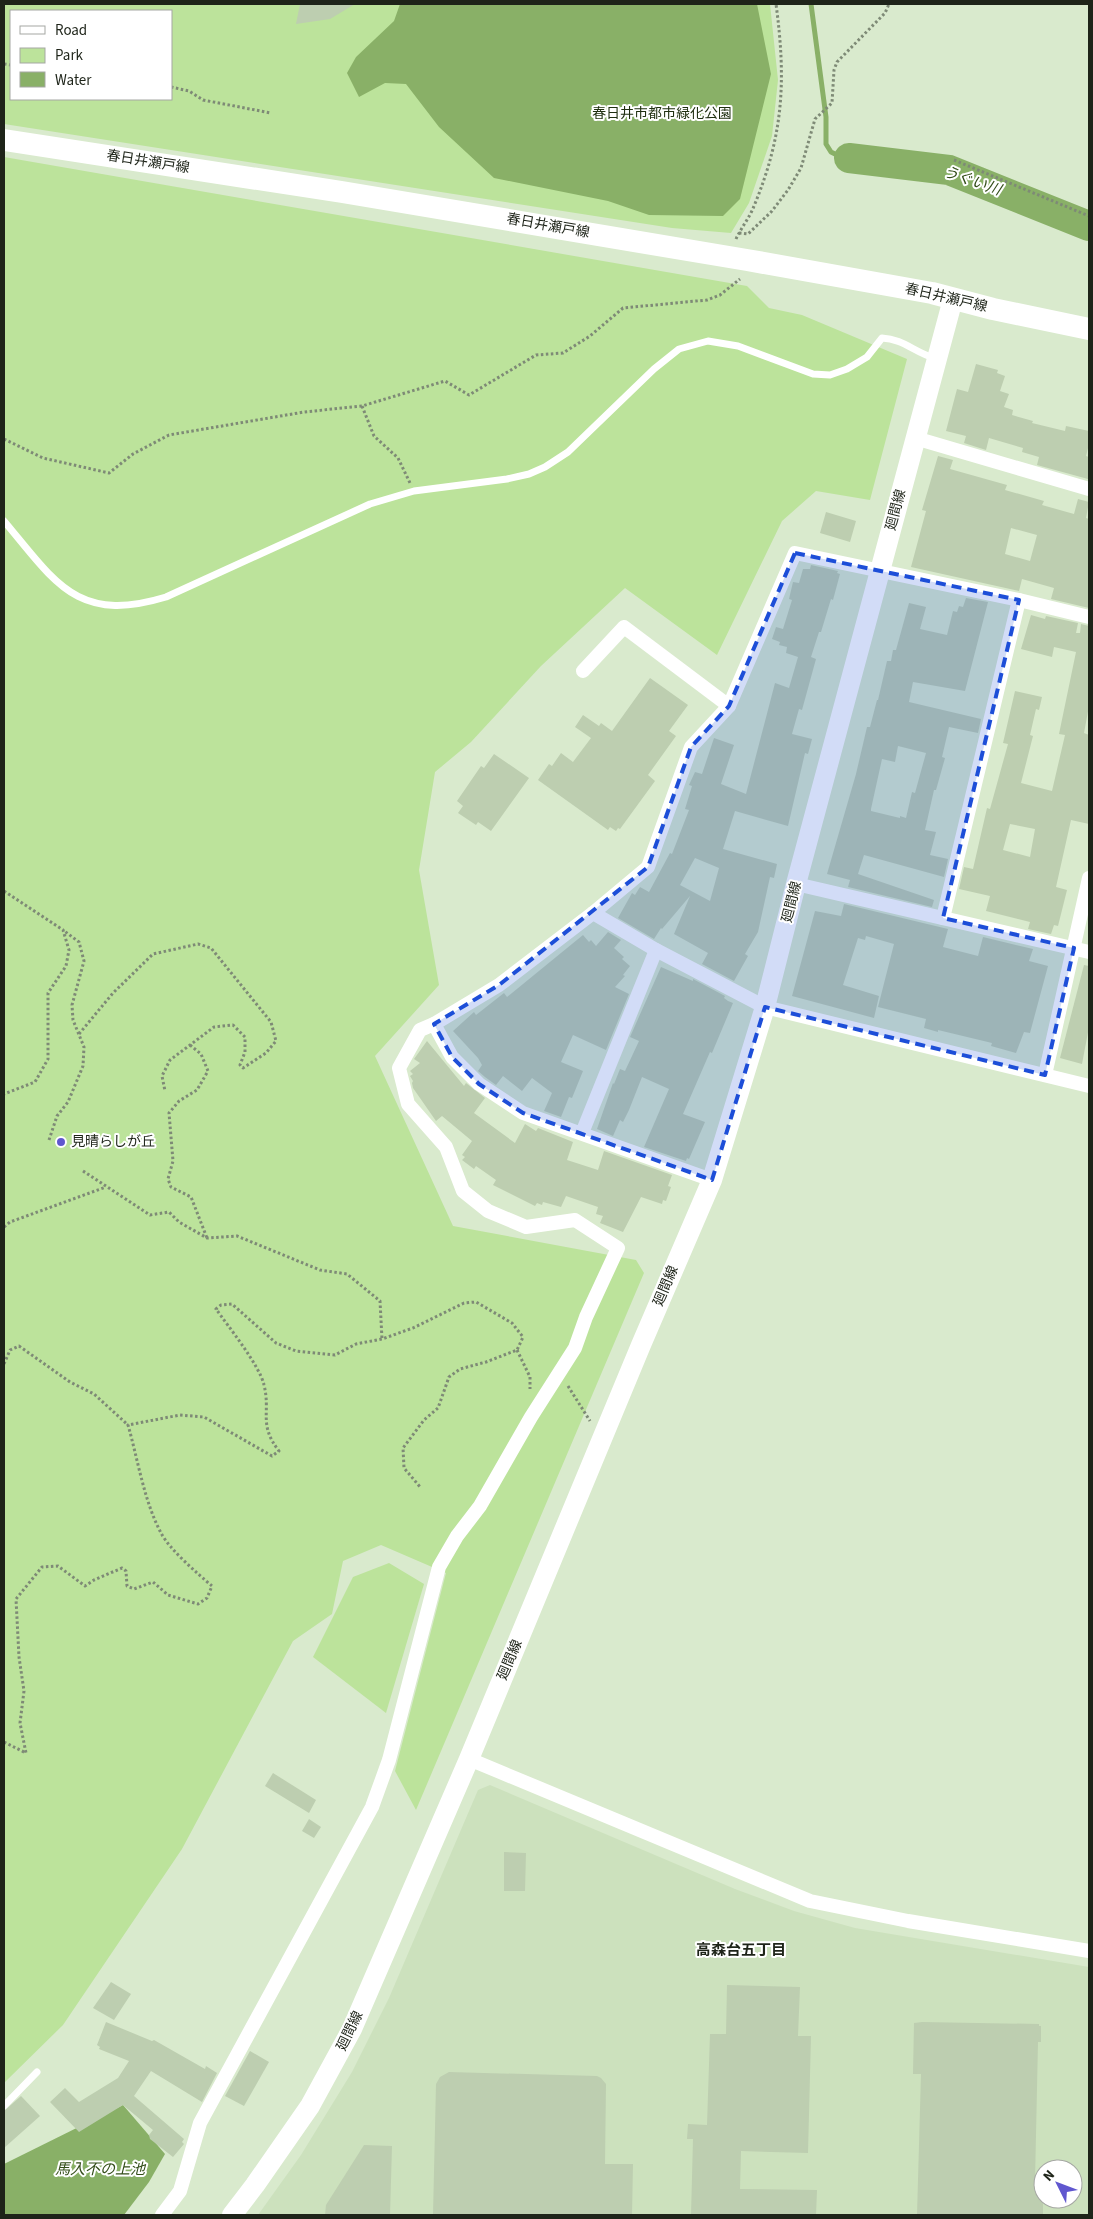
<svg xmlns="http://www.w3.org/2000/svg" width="1093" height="2219" font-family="'Source Sans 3','Noto Sans JP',sans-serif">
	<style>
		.built { fill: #cce1bd; fill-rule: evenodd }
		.green { fill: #bce39b; fill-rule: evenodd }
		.water { fill: #89b067 }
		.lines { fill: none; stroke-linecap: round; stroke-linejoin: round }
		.stream { stroke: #89b067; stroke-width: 5 }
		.river { stroke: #89b067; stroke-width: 30 }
		.building { fill: #bdceb0; fill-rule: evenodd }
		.path { stroke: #7e8a76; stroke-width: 3; stroke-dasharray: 2.5 2.5; stroke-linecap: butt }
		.lane { stroke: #fff; stroke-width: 7 }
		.street { stroke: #fff; stroke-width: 14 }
		.secondary { stroke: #fff; stroke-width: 20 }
		.primary { stroke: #fff; stroke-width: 22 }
		.marked { fill: #1d4ed8; fill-opacity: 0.2; stroke: #1d4ed8; stroke-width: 4; stroke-dasharray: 10 6; stroke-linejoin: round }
		.poi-dot { fill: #6057cf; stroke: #fff; stroke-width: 2 }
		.labels { text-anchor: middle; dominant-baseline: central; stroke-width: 4; stroke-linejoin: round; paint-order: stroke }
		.park-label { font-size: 14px; fill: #203011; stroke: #fff }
		.street-label { font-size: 14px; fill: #1e2419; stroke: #fff }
		.poi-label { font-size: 14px; fill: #1e2419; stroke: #fff; text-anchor: start }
		.water-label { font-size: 15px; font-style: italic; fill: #334d19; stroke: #fff }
		.neighbourhood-label { font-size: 15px; font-weight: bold; fill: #1e2419; stroke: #fff }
	</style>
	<rect width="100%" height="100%" fill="#d9eacd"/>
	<path class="built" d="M490,1785L735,1889L794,1911L855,1928L1089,1967V2215H258L301,2155L352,2072L389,1998L478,1790ZM1043,2169H1073V2199H1043Z"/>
	<g class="green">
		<path d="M4,4H770L778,80L772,136L749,203L731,233L672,228L4,124ZM11,11H171V99H11Z"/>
		<polygon points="4,157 747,286 769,308 802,315 907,359 870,500 816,491 782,521 717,655 625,588 541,666 471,742 435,772 419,870 439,985 375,1056 453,1226 636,1260 644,1273 416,1810 395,1771 446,1573 381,1545 343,1561 332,1614 293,1641 182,1849 63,2025 4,2083"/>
		<polygon points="389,1563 424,1584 386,1713 313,1657 353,1577"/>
	</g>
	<g class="water">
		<polygon points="400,4 757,4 771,74 740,199 723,216 649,215 608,201 494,178 439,127 406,84 385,83 359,97 347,73 356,57 394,21"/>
		<polygon points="123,2105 165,2154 149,2182 124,2215 4,2215 4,2164"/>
	</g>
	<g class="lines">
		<polyline class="stream" points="811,4 826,117 826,144 831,152 839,156 849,158"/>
		<polyline class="river" points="849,158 949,170 1089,226"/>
	</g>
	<g class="building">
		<polygon points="300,4 355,4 330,19 296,24"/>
		<polygon points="976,364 998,370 997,373 1005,376 1000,391 1009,394 1004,407 1013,410 1012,415 1033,421 1032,423 1065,431 1066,426 1089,431 1089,444 1086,456 1089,457 1088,479 1037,465 1039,457 1022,452 1023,448 989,438 986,450 964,443 966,436 946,431 957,389 968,392"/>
		<path d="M938,456L953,460L950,469L1007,485L1005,490L1044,501L1042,505L1074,514L1078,499L1089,502L1086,518L1089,519V608L1051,599L1054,588L1022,579L1019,591L911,567L926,511L922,510ZM1011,528L1037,535L1030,561L1005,554Z"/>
		<polygon points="826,512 856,521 850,542 820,533"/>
		<path d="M811,565L838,571L837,573L840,574L833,600L831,599L821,632H819L811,657L816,659L802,710L799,709L792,734L812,739L808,754L805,753L788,826L735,811L723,849L777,864L774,878L770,877L758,932L745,954L748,956L734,981L702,964L708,953L674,934L690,896L662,929L661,928L654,939L618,918L632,893L635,895L640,887L649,892L670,853L672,854L689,810L685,809L692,786L689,785L695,772L702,774L714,738L734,745L721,784L746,794L775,683L789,688L798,657L786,653L787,647L779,645L780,642L772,639L776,627L783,629L792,600L789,599L793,582L799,583L803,569H810ZM695,858L719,868L710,901L680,885Z"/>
		<path d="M966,598L988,602L965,691L913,682L909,702L981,719L978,733L949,727L942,757L945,758L936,790H934L925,830L936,832L930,855L948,859L944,877L864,855L858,874L934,900L932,907L848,887L850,880L827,874L856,774L867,727H870L877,700H878L887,661H891L893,650H896L909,603L926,607L920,629L947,635L953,611L957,612L959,606L963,607ZM898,746L926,753L915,793L912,792L906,818L900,816V818L871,811V809L882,759L895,762Z"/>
		<path d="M1031,615L1045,619L1046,616L1078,623L1076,633H1080L1081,624L1089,626V706L1084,733L1089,735V824L1071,820L1056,887L1067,890L1058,926L1054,925L1051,934L1028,929L1030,922L986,911L990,896L959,889L964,867L973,869L987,808L990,809L1008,744L1003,743L1015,691L1042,697L1039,710L1036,709L1030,735L1033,736L1021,783L1052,791L1065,735L1059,734L1076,652L1054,647L1052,657L1021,649ZM1010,824L1035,829L1030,857L1003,850Z"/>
		<polygon points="650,678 688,705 669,731 676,736 648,775 655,781 620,829 618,828 616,831 610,827 608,830 538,780 549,764 552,766 561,753 573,762 591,738 575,727 583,715 599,726 601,723 612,731"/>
		<polygon points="494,754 529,778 491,831 478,822 476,825 458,813 463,806 457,801 481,766 484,768"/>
		<polygon points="844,904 948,929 943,947 978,956 983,937 1033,949 1029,961 1048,966 1030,1033 1024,1032 1016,1053 991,1046 992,1043 938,1030 938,1032 924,1028 926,1019 878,1007 894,944 866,936 865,940 858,938 843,985 879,996 874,1018 792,996 815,911 841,916"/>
		<polygon points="608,932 621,940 614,948 624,957 622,959 630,966 623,975 625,976 615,987 629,994 606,1050 573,1035 561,1062 583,1071 572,1098 569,1097 561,1117 544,1111 552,1093 532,1078 522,1091 503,1076 496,1085 485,1077 478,1071 482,1065 478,1058 453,1031 474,1012 476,1015 504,993 507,997 583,935 589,942 591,940 596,946"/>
		<polygon points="1084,965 1089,966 1089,1027 1082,1064 1060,1058"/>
		<polygon points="661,967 693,981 693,979 725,996 724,998 728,1001 733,1003 712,1053 710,1052 683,1114 705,1122 689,1159 687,1158 686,1161 644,1147 669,1089 642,1077 629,1110 623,1122 620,1120 613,1136 597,1129 613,1083 614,1084 620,1069 625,1071 639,1041 630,1037"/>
		<polygon points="427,1041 464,1086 466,1083 485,1098 474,1113 515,1143 525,1124 536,1131 538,1128 573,1142 567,1160 598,1170 604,1151 672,1175 668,1186 671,1187 666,1201 663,1200 662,1204 641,1197 623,1232 600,1223 603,1216 596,1214 598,1207 566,1196 561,1207 543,1202 542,1205 537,1203 535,1206 493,1185 496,1180 476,1166 474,1169 462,1160 465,1157 462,1155 472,1141 442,1116 436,1121 413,1088 412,1083 413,1081 410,1076 413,1074 410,1071 420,1063 414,1059"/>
		<polygon points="273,1773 316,1800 309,1813 265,1786"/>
		<polygon points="309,1819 321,1827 314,1838 302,1831"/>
		<polygon points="504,1852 526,1853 525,1891 504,1891"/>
		<polygon points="111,1982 131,1994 114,2020 93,2008"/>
		<polygon points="727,1985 800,1987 798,2036 811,2036 808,2153 741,2151 740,2189 817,2190 816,2215 691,2215 693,2139 687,2139 688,2124 707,2125 710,2034 726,2034"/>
		<polygon points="106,2022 152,2041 154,2040 205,2069 206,2066 217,2073 202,2102 151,2071 134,2096 184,2139 182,2142 184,2144 173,2157 150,2139 149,2135 153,2130 123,2105 79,2132 50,2102 65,2088 79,2102 118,2078 129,2061 99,2049 100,2047 97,2045"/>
		<polygon points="922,2022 1039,2024 1039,2026 1041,2026 1041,2042 1038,2042 1035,2181 1043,2182 1043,2215 917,2215 921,2074 913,2074 914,2023"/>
		<polygon points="250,2051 269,2062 244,2106 225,2096"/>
		<polygon points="449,2072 597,2076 601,2078 606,2084 605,2164 633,2164 632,2215 433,2215 436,2084 440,2077"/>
		<polygon points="21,2096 40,2116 4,2148 4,2111"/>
		<polygon points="364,2145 392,2146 390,2215 325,2215 326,2205"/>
	</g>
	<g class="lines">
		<g class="path">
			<polyline points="4,64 11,65"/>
			<polyline points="171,87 189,91 203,100 271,113"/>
			<polyline points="954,160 1089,216"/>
			<polyline points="739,233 748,234 772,211 788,190 801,168 815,119 832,103 834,70 837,62 885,13 889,4"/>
			<path d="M736,239C741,228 750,217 754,206C784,134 786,79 776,4"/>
			<polyline points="362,406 374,436 398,458 410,483"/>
			<polyline points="4,439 43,458 109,473 133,454 169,435 304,412 362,406 445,381 469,395 536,355 563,353 590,336 623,308 707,300 720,295 740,279"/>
			<polyline points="4,891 63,930 69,950 66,966 48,993 48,1059 35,1082 4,1094"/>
			<polyline points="79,1034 113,993 153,954 198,944 211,948 271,1022 276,1041 266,1053 243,1068 240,1065 245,1052 245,1037 233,1025 214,1027 170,1060 162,1076 165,1091"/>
			<polyline points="190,1045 201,1054 208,1071 197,1090 179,1101 169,1113 173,1161 168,1179 171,1187 191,1197 207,1238"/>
			<polyline points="49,1140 57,1116 68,1102 83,1066 84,1047 73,1020 72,1005 84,961 79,942 63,930"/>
			<polyline points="83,1171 150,1215 169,1212 179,1222 207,1238 237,1236 320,1270 347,1274 380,1301 382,1339"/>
			<polyline points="4,1227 10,1222 106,1187"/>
			<polyline points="517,1350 530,1377 530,1389"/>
			<polyline points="4,1364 10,1350 19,1346 70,1382 94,1394 128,1425"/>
			<polyline points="568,1386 590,1421"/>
			<path d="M4,1742L26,1753L20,1723L24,1691L19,1657L16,1599L42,1567L58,1566L85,1586L94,1580L122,1568L126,1571L127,1586L134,1589L153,1582L168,1595L198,1604L207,1598L212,1586C197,1573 170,1550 161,1533C144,1501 138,1460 128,1425L180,1415L204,1417L272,1456L279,1451C258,1424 271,1413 264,1385C260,1366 228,1326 216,1309L221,1305L232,1304L276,1343L296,1351L335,1355L356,1344L382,1339L413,1328L464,1303L476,1302L512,1323L523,1337L517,1350L486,1362L460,1369L449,1377L438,1408L424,1420L403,1448L404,1468L421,1488"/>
		</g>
		<g class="lane">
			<path d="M4,521C56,583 77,624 166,597L370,504L414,491L507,479L529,474L545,467L568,452L654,369L679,349L708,341L738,346L813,374L830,375L847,369L867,357L882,338C903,339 914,352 934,358"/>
			<polyline points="4,2106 37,2072"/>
		</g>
		<g class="street">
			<polyline points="915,438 1089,489"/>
			<polyline points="583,671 624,627 729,706"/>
			<polyline points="796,884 1089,952"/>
			<polyline points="593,913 656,950 765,1007 1089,1086"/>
			<polyline points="943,918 1019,600"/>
			<polyline points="434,1024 452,1057 479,1084 523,1113 712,1180"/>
			<polyline points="1045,1075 1089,878"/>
			<polyline points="582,1133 656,950"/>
			<polyline points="469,1759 810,1901 908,1921 1089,1951"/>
			<polyline points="162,2215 180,2191 200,2123 372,1807 389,1760 439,1567 457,1536 480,1506 531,1417 575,1348 586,1317 618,1248 575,1220 526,1227 488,1211 463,1191 446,1147 408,1104 399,1068 420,1030 434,1024 499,985 593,913 648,867 691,747 729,706 795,553 1019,600 1089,617"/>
		</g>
		<polyline class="secondary" points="232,2215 255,2185 310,2106 352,2029 469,1759 641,1345 712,1180 765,1007 796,884 953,299"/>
		<polyline class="primary" points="4,140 342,192 747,260 932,293 993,309 1089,329"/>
	</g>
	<path class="marked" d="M795,553L1019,600L943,918L1074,948L1045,1075L765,1007L712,1180L523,1113L479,1084L452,1057L434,1024L499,985L648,867L691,747L729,706Z"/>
	<circle class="poi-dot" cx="61" cy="1142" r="5"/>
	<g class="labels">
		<g class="park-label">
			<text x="662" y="114">春日井市都市緑化公園</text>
		</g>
		<g class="street-label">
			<text transform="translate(148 162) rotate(9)">春日井瀬戸線</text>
			<text transform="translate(548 226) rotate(10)">春日井瀬戸線</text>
			<text transform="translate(946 298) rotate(13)">春日井瀬戸線</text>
			<text transform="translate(896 510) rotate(-75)">廻間線</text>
			<text transform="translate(792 902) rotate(-76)">廻間線</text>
			<text transform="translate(666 1286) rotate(-67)">廻間線</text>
			<text transform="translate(510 1660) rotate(-67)">廻間線</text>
			<text transform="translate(350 2031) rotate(-64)">廻間線</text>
		</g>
		<g class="poi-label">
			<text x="71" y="1142">見晴らしが丘</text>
		</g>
		<g class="water-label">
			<text transform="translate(972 181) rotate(19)">うぐい川</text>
			<text x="100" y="2169">馬入不の上池</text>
		</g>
		<g class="neighbourhood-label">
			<text x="741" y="1950">高森台五丁目</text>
		</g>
	</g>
	<rect width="1093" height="2219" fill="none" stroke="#1e2419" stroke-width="10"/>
	<rect x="10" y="10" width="162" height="90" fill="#ffffff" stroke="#a5a7a3"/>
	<rect x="20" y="26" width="25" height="8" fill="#ffffff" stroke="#a5a7a3"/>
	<text x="55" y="35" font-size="15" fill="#1e2419">Road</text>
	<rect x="20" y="48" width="25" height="15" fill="#bce39b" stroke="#a5a7a3"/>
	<text x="55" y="60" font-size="15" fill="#1e2419">Park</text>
	<rect x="20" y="72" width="25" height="15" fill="#89b067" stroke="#a5a7a3"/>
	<text x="55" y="85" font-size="15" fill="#1e2419">Water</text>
	<g transform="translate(1058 2184) rotate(312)"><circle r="24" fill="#ffffff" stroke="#a5a7a3"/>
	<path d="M0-4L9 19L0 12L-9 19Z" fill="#6057cf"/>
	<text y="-8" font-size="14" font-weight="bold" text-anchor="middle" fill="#1e2419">N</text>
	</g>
</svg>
